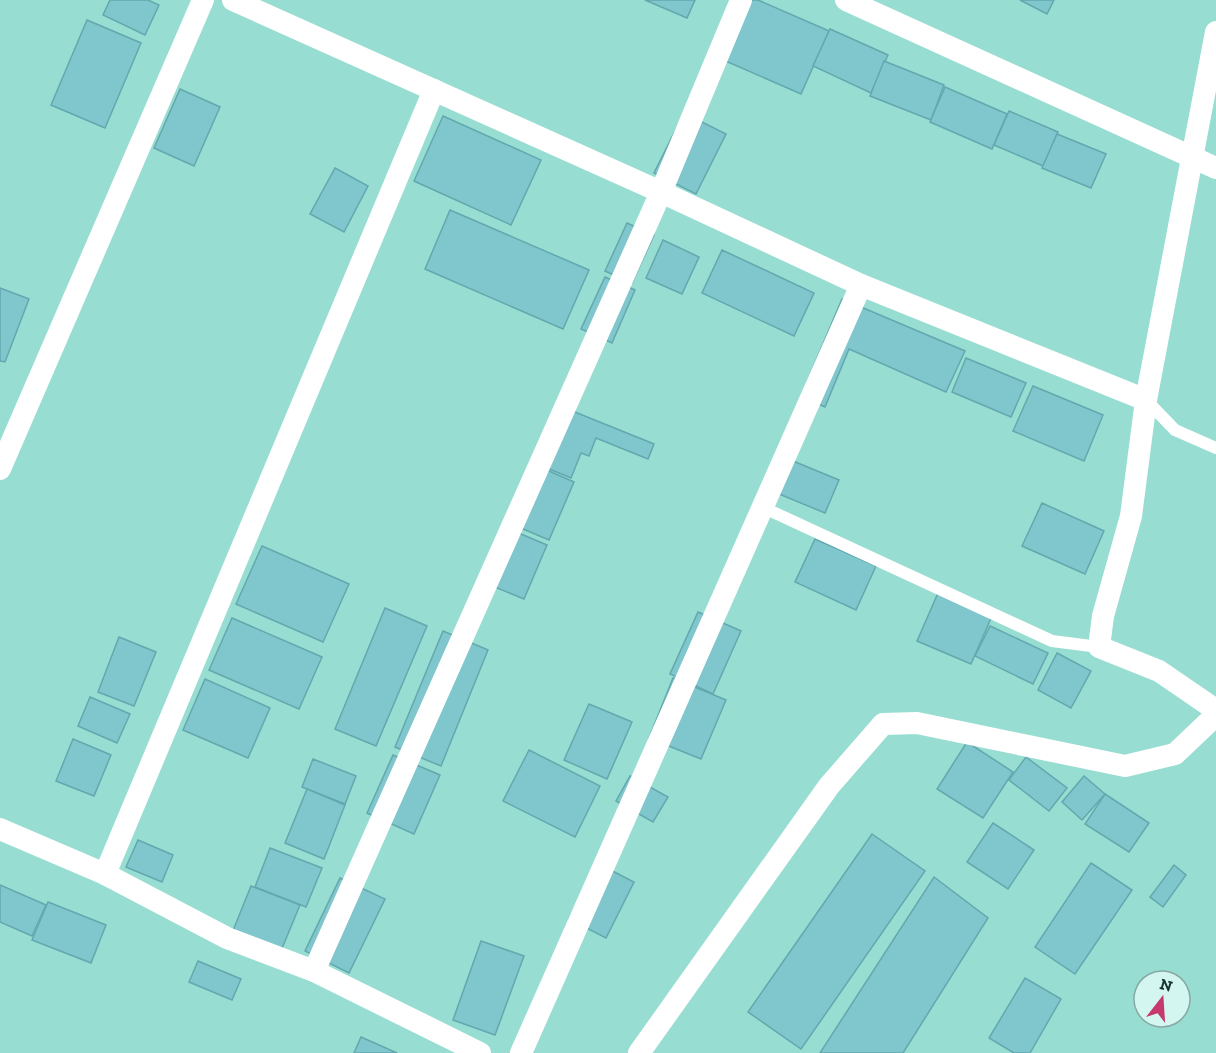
<svg xmlns="http://www.w3.org/2000/svg" width="1216" height="1053" font-family="'Zilla Slab',serif">
	<style>
		.building { fill: #80c7cd; stroke: #62a8ae; stroke-width: 1.5 }
		.lines { fill: none; stroke-linecap: round; stroke-linejoin: round }
		.service { stroke: #fff; stroke-width: 12 }
		.minor { stroke: #fff; stroke-width: 22 }
	</style>
	<rect width="100%" height="100%" fill="#97ddd1"/>
	<g class="building">
		<polygon points="110,0 148,0 159,5 145,35 103,15"/>
		<polygon points="645,0 695,0 687,18"/>
		<polygon points="736,0 758,0 829,31 801,94 712,55"/>
		<polygon points="1020,0 1054,0 1047,14"/>
		<polygon points="87,20 141,43 105,128 51,105"/>
		<polygon points="830,29 888,55 871,93 813,66"/>
		<polygon points="884,61 944,85 931,120 870,96"/>
		<polygon points="945,87 1007,114 992,149 930,122"/>
		<polygon points="180,89 220,107 194,166 154,148"/>
		<polygon points="1009,111 1058,132 1043,166 994,145"/>
		<polygon points="684,113 726,134 696,194 654,173"/>
		<polygon points="443,116 541,160 511,225 414,181"/>
		<polygon points="1057,134 1106,154 1091,188 1042,168"/>
		<polygon points="335,168 368,186 344,232 310,214"/>
		<polygon points="450,210 589,270 563,329 425,269"/>
		<polygon points="627,223 654,235 632,283 605,271"/>
		<polygon points="663,240 699,257 682,294 646,278"/>
		<polygon points="722,250 814,293 794,336 702,293"/>
		<polygon points="605,277 635,290 612,343 581,329"/>
		<polygon points="0,288 29,299 5,362 0,361"/>
		<polygon points="842,299 965,351 946,392 849,349 825,407 801,396"/>
		<polygon points="966,358 1026,383 1011,417 952,392"/>
		<polygon points="1033,386 1103,415 1084,461 1013,431"/>
		<polygon points="565,408 654,444 648,459 596,438 589,456 581,453 571,478 542,466"/>
		<polygon points="776,454 839,480 825,513 762,487"/>
		<polygon points="542,468 574,482 549,540 516,526"/>
		<polygon points="1042,503 1104,531 1085,574 1022,546"/>
		<polygon points="514,531 547,545 524,599 490,585"/>
		<polygon points="815,539 876,566 856,610 795,582"/>
		<polygon points="262,546 349,584 323,642 236,604"/>
		<polygon points="938,593 992,616 971,664 917,641"/>
		<polygon points="385,608 427,626 376,746 335,729"/>
		<polygon points="698,612 741,631 713,694 670,674"/>
		<polygon points="232,618 322,657 299,709 209,670"/>
		<polygon points="990,626 1048,653 1033,684 975,656"/>
		<polygon points="443,631 488,650 441,766 395,747"/>
		<polygon points="119,637 156,652 134,706 98,692"/>
		<polygon points="1057,653 1091,671 1071,708 1038,690"/>
		<polygon points="673,678 726,700 701,759 649,738"/>
		<polygon points="205,679 270,708 248,758 183,730"/>
		<polygon points="90,697 130,714 117,743 78,726"/>
		<polygon points="589,704 632,722 607,779 564,760"/>
		<polygon points="73,739 111,755 94,796 56,781"/>
		<polygon points="967,742 1013,772 983,818 937,789"/>
		<polygon points="529,750 600,786 575,837 503,801"/>
		<polygon points="393,755 440,775 414,834 367,813"/>
		<polygon points="1026,757 1067,788 1049,811 1009,780"/>
		<polygon points="313,759 356,776 345,804 302,787"/>
		<polygon points="630,776 668,797 653,822 616,801"/>
		<polygon points="1084,776 1105,794 1082,820 1062,802"/>
		<polygon points="307,789 345,805 324,859 285,843"/>
		<polygon points="1105,794 1149,823 1129,852 1085,824"/>
		<polygon points="993,823 1034,850 1008,889 967,862"/>
		<polygon points="872,834 925,871 801,1049 748,1012"/>
		<polygon points="138,840 173,855 162,882 126,867"/>
		<polygon points="270,848 322,868 306,907 255,887"/>
		<polygon points="597,863 634,882 606,938 569,919"/>
		<polygon points="1091,863 1132,890 1075,974 1035,947"/>
		<polygon points="1174,865 1186,875 1163,907 1150,897"/>
		<polygon points="934,877 988,918 903,1053 820,1053"/>
		<polygon points="340,878 385,899 349,973 305,951"/>
		<polygon points="0,885 46,905 32,936 0,922"/>
		<polygon points="251,886 300,905 278,958 230,938"/>
		<polygon points="48,902 106,925 91,963 32,940"/>
		<polygon points="481,941 524,956 495,1035 453,1020"/>
		<polygon points="198,961 241,979 232,1000 189,982"/>
		<polygon points="1025,978 1061,999 1030,1053 1014,1053 989,1038"/>
		<polygon points="361,1037 397,1053 354,1053"/>
	</g>
	<g class="lines">
		<g class="service">
			<polyline points="1146,400 1175,430 1216,448"/>
			<polyline points="762,507 1052,641 1099,647"/>
		</g>
		<g class="minor">
			<polyline points="233,0 661,192 861,285 1146,400"/>
			<polyline points="846,0 1216,168"/>
			<polyline points="1216,32 1146,400 1131,516 1103,616 1099,647 1159,671 1216,710"/>
			<polyline points="0,469 203,0"/>
			<polyline points="0,829 105,874 227,938 314,971 480,1053"/>
			<polyline points="105,874 434,90"/>
			<polyline points="314,971 661,192 741,0"/>
			<polyline points="521,1053 861,285"/>
			<polyline points="639,1053 829,786 883,724 917,723 1125,766 1175,754 1216,715"/>
		</g>
	</g>
	<g transform="translate(1162 999) rotate(17)"><circle r="28" fill="#d4f6f0" stroke="#88a8a3" stroke-width="1.5"/>
	<path d="M0-4.5L10 22L0 15L-10 22Z" fill="#c6396c"/>
	<text y="-9" font-size="16" font-weight="bold" text-anchor="middle" fill="#17342f">N</text>
	</g>
</svg>
